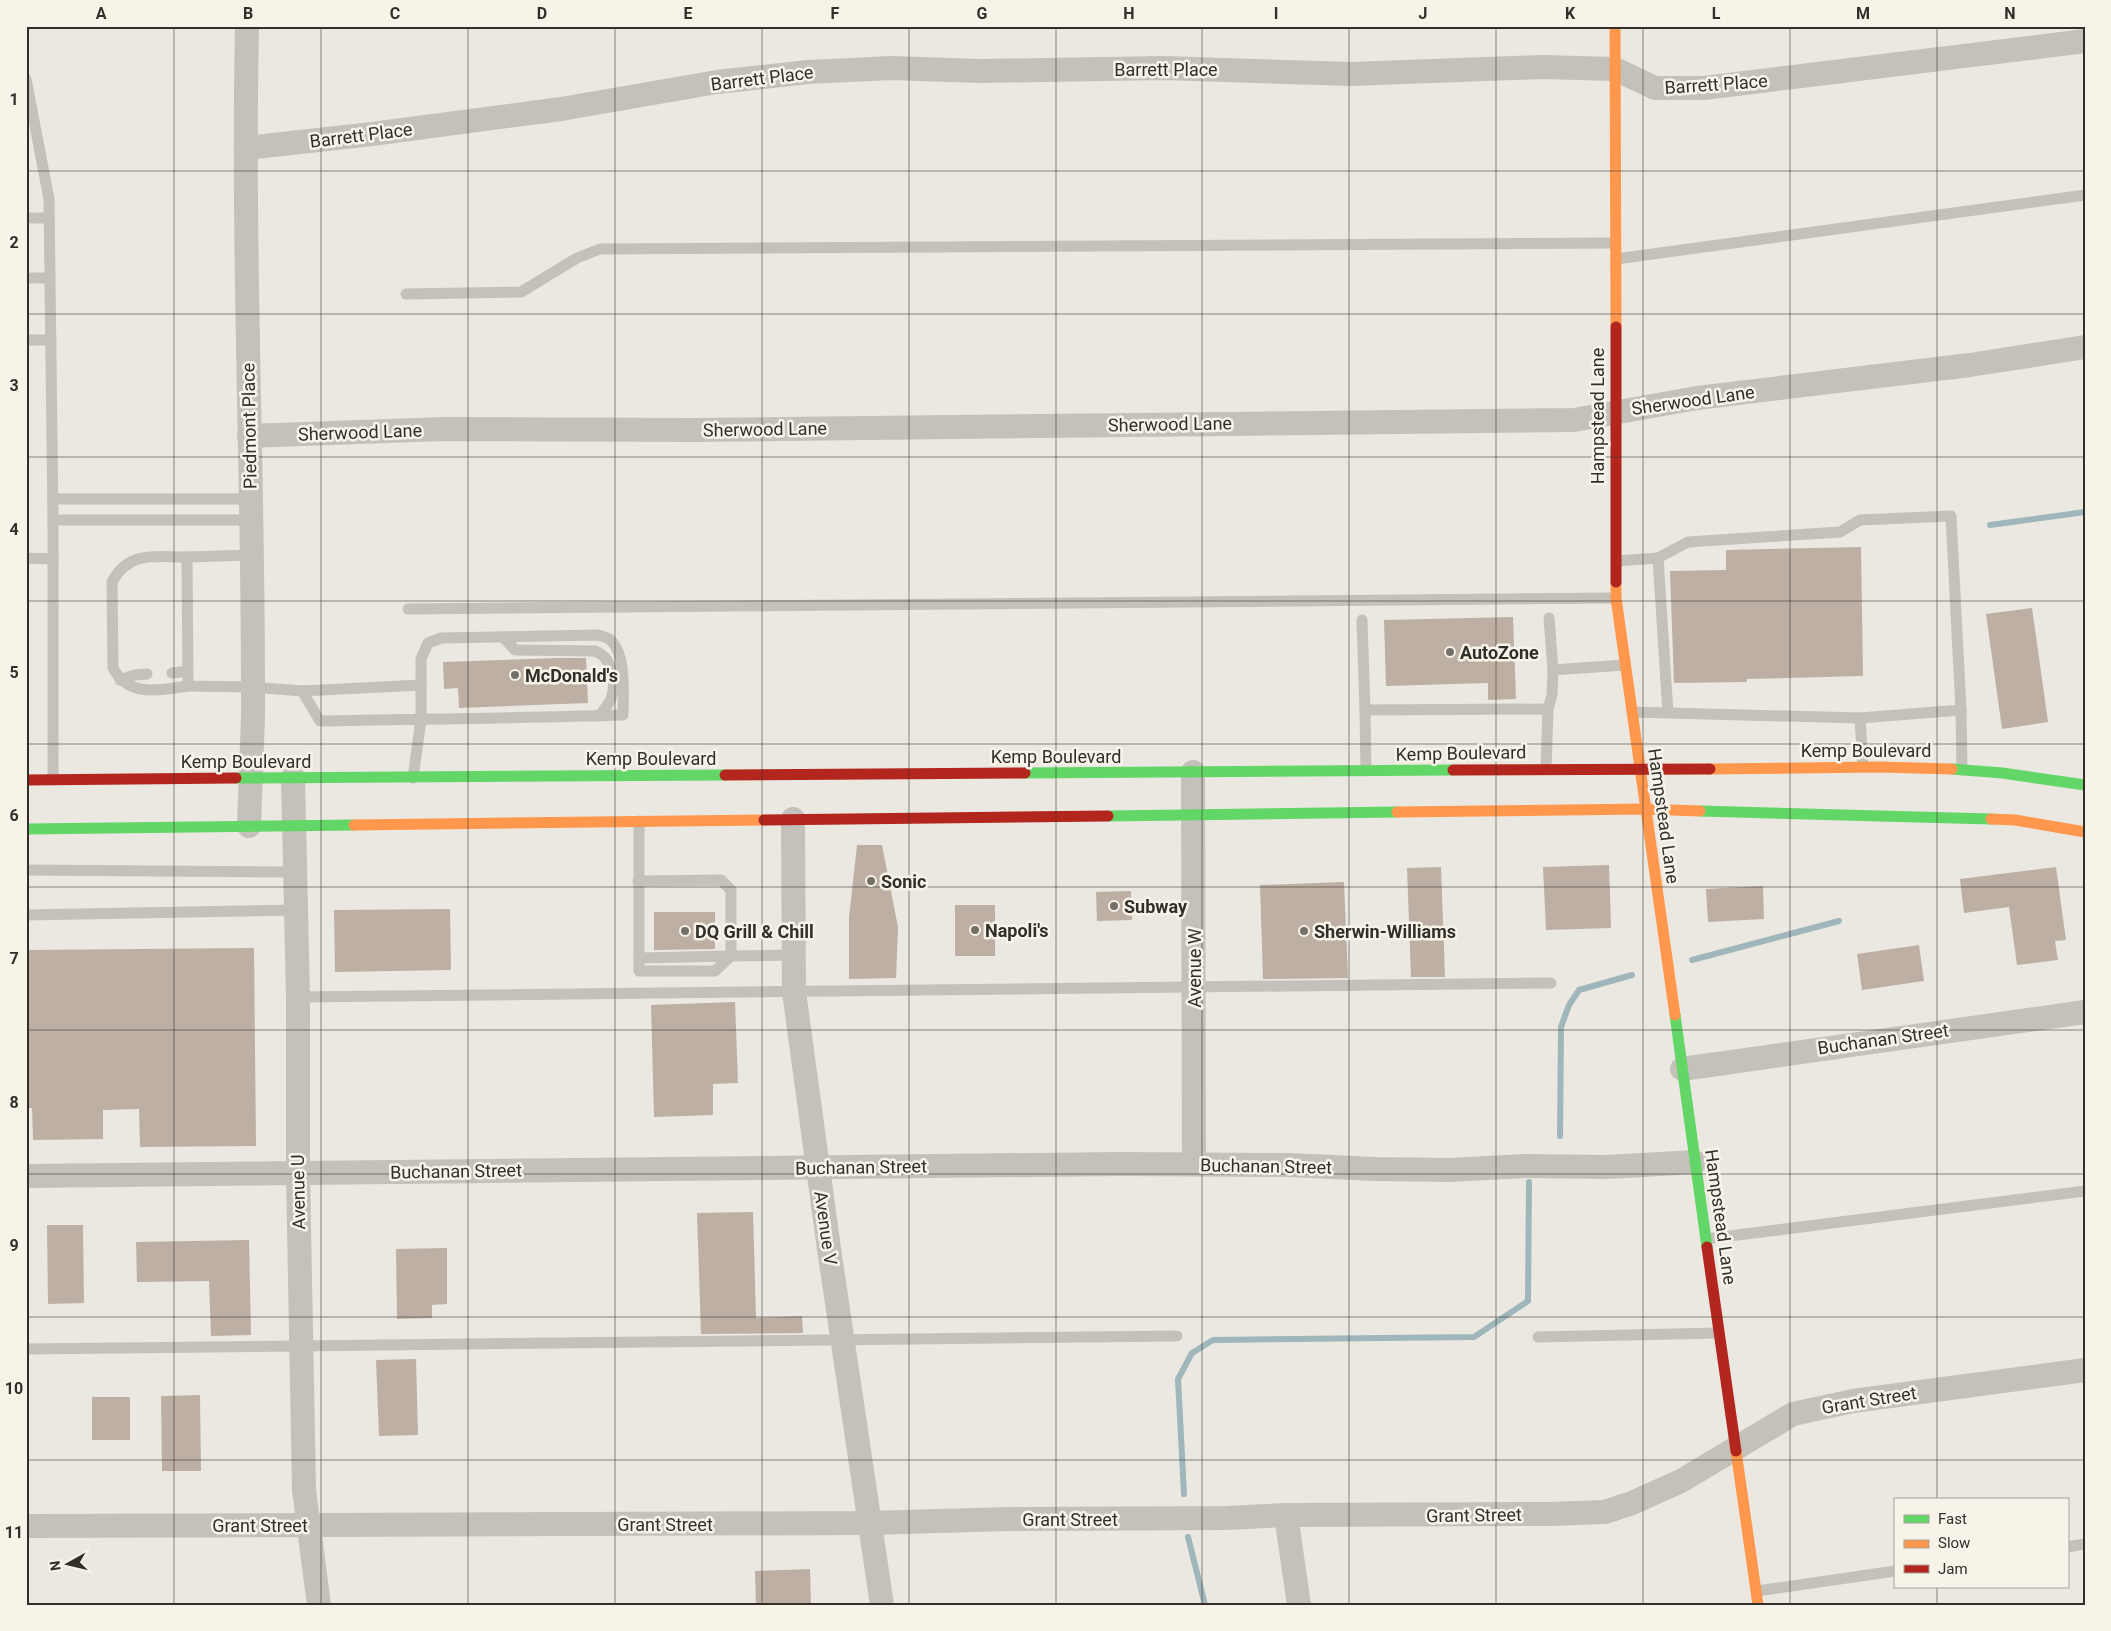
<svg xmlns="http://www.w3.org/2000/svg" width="2111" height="1631" font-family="Roboto,sans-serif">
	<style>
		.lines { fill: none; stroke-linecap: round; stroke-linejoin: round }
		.stream { stroke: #9fb6ba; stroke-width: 6 }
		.building { fill: #bdafa4 }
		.lane { stroke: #c4c0ba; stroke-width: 11 }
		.street { stroke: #c4c0ba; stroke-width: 24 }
		.fast { stroke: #63d668; stroke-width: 11 }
		.slow { stroke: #ff974d; stroke-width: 11 }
		.jam { stroke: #b3261e; stroke-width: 11 }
		.grid { fill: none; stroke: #342e29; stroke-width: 1; stroke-opacity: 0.55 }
		.poi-dot { fill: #746f69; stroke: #f7f3e9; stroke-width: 2 }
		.labels { text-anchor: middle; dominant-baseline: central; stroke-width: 5; stroke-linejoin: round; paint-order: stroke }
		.street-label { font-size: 18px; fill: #342e29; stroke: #f7f3e9 }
		.poi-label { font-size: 18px; font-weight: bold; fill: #342e29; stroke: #f7f3e9; text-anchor: start }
		.neatline { fill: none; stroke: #342e29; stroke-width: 2 }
		.grid-label { font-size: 16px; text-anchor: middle; font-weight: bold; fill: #342e29 }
	</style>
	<rect width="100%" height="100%" fill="#ebe8e1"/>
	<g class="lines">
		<g class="stream">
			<polyline points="1990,525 2085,512"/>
			<polyline points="1692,960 1839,921"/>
			<polyline points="1560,1136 1561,1027 1569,1005 1579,990 1632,975"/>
			<polyline points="1184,1494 1178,1379 1192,1353 1213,1340 1474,1337 1528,1301 1529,1182"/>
			<polyline points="1188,1537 1205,1605"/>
		</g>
	</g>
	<g class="building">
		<polygon points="1861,547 1863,676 1747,679 1747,682 1674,683 1670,571 1726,570 1726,550"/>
		<polygon points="2032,608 2048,722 2002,729 1986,614"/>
		<polygon points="1513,617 1516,699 1488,700 1488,683 1386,686 1384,620"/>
		<polygon points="560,658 586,658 588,703 459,708 458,688 444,689 443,662"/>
		<polygon points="857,845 882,845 898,927 896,978 849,979 849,917"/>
		<polygon points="1609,865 1611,928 1546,930 1543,867"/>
		<polygon points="1441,867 1445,977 1411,977 1407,868"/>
		<polygon points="2056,867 2066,940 2055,941 2058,960 2017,965 2009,907 1964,913 1960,879"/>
		<polygon points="1344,882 1348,978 1263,979 1260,885"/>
		<polygon points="1763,886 1764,919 1708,922 1706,889"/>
		<polygon points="1131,891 1132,920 1097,921 1096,892"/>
		<rect x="955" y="905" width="40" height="51"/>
		<polygon points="450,909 451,970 335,972 334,910"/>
		<polygon points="654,912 715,912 715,949 654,950"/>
		<polygon points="1919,945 1924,981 1862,990 1857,954"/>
		<polygon points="254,948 256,1146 140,1147 139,1109 103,1110 103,1139 33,1140 32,1108 26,1108 26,950"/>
		<polygon points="735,1002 738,1083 713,1084 713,1115 654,1117 651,1005"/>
		<polygon points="753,1212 756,1318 802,1316 803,1333 701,1334 697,1213"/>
		<polygon points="47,1225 83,1225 84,1303 48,1304"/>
		<polygon points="249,1240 251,1335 211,1336 209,1281 137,1282 136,1242"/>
		<polygon points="447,1248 447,1304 432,1305 432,1318 397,1319 396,1249"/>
		<polygon points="416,1359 418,1435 379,1436 376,1360"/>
		<polygon points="200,1395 201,1471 162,1471 161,1396"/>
		<rect x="92" y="1397" width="38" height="43"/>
		<polygon points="810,1569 811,1605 756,1605 755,1571"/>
	</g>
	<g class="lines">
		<g class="lane">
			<polyline points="26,79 49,199 53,520 53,780"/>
			<polyline points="26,218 49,218"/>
			<polyline points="1616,259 2085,195"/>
			<polyline points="26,278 50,278"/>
			<polyline points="406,294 521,292 577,258 600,249 1615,243"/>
			<polyline points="26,340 51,340"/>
			<polyline points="53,499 250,499"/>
			<polyline points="53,520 250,520"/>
			<polyline points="251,555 187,557 188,686 251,687 302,691 421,685"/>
			<path d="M187,557C156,557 129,550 112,582L113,668C129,698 159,690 188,686"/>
			<polyline points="26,558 53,559"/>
			<polyline points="1658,558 1688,542 1840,532 1860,520 1951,516 1961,710"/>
			<polyline points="1616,561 1658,558 1668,713"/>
			<polyline points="408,609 1616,598"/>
			<polyline points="1549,618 1553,670"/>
			<polyline points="1362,620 1365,710"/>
			<path d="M503,637L515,650L595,651C613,658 617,682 611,699C608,705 603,711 599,716"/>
			<polyline points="172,673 188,671"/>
			<polyline points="120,680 135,675 147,674"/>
			<path d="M302,691L320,721C421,719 522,718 623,715C623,696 627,652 609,639C606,637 601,636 598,635L441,638L428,643L421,659V719L413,778"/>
			<polyline points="1632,712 1860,718 1863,766"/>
			<polyline points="1860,718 1961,710 1962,770"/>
			<polyline points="1546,769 1548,709 1552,695 1553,670 1625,665"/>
			<polyline points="1366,771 1365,710 1548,709"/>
			<polyline points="639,821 639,971 715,971 731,956 794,955"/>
			<polyline points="26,870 295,872"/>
			<polyline points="638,881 721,880 731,890 731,956 639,958"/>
			<polyline points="26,915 296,910"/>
			<polyline points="298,997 1551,983"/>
			<polyline points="1706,1239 2085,1191"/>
			<polyline points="1538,1337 1719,1333"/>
			<polyline points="26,1349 1177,1336"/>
			<polyline points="2067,1547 2085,1544"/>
			<polyline points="1757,1591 1895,1571"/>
		</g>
		<g class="street">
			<path d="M247,26C242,257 254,487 253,717C252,753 250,790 249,826"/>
			<polyline points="246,148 372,134 561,109 717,82 808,72 892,68 979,71 1163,68 1351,74 1542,67 1615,69 1655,88 1704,88 2085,41"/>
			<polyline points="249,436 445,429 694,430 1574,420 1697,398 1970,365 2085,347"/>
			<polyline points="1193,772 1194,1164"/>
			<polyline points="293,778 298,997 298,1173 304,1490 319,1605"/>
			<polyline points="793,819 794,992 830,1256 882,1605"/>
			<polyline points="1682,1069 2085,1012"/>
			<polyline points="26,1176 1120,1164 1289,1165 1375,1169 1449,1170 1525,1166 1607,1167 1695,1162"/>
			<polyline points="1286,1515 1299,1605"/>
			<polyline points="26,1526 869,1523 1008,1519 1226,1518 1286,1515 1550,1514 1605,1512 1632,1503 1681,1481 1793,1414 1853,1401 2085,1370"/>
		</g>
		<g class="fast">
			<polyline points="1952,769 2002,773 2085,785"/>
			<polyline points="1025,773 1453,770"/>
			<polyline points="236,778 725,775"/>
			<polyline points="1700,811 1991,819"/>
			<polyline points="1108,816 1397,812"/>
			<polyline points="26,829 354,825"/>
			<polyline points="1675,1015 1707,1247"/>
		</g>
		<g class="slow">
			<polyline points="1615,26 1616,327"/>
			<polyline points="1616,582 1616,598 1675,1015"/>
			<polyline points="1710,769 1879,767 1952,769"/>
			<polyline points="1397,812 1645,809 1700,811"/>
			<polyline points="1991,819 2015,820 2085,832"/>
			<polyline points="354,825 764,820"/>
			<polyline points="1736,1451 1758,1605"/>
		</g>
		<g class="jam">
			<polyline points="1616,327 1616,582"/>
			<polyline points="1453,770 1710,769"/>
			<polyline points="725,775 1025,773"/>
			<polyline points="26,780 236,778"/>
			<polyline points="764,820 1108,816"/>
			<polyline points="1707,1247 1736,1451"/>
		</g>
	</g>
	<path class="grid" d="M174,26V1605M321,26V1605M468,26V1605M615,26V1605M762,26V1605M909,26V1605M1056,26V1605M1202,26V1605M1349,26V1605M1496,26V1605M1643,26V1605M1790,26V1605M1937,26V1500M26,171H2085M26,314H2085M26,457H2085M26,601H2085M26,744H2085M26,887H2085M26,1030H2085M26,1174H2085M26,1317H2085M26,1460H2085M1937,1587V1605"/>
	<g class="poi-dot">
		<circle cx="1450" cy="652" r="5"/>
		<circle cx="515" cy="675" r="5"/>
		<circle cx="871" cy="881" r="5"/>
		<circle cx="1114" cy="906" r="5"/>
		<circle cx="975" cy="930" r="5"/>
		<circle cx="685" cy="931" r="5"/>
		<circle cx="1304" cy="931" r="5"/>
	</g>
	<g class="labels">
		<g class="street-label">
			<text x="1166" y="69">Barrett Place</text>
			<text transform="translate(762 78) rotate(-7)">Barrett Place</text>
			<text transform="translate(1716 84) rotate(-4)">Barrett Place</text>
			<text transform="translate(361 135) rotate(-7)">Barrett Place</text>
			<text transform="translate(1693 400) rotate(-8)">Sherwood Lane</text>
			<text transform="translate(1597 416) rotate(-90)">Hampstead Lane</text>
			<text transform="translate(1170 424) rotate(-1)">Sherwood Lane</text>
			<text transform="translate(249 426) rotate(-91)">Piedmont Place</text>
			<text transform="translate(765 429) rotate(-1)">Sherwood Lane</text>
			<text transform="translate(360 432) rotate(-2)">Sherwood Lane</text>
			<text x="1866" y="750">Kemp Boulevard</text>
			<text transform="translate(1461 753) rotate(-1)">Kemp Boulevard</text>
			<text x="1056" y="756">Kemp Boulevard</text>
			<text x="651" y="758">Kemp Boulevard</text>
			<text x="246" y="761">Kemp Boulevard</text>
			<text transform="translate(1664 816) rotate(82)">Hampstead Lane</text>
			<text transform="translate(1194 968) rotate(-90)">Avenue W</text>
			<text transform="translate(1883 1039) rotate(-8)">Buchanan Street</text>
			<text transform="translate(1266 1166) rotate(1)">Buchanan Street</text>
			<text transform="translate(861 1167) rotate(-1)">Buchanan Street</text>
			<text transform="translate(456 1171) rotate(-1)">Buchanan Street</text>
			<text transform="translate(298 1192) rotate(-91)">Avenue U</text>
			<text transform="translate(1721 1217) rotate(82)">Hampstead Lane</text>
			<text transform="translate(826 1228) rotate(82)">Avenue V</text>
			<text transform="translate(1869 1400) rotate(-9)">Grant Street</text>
			<text transform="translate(1474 1515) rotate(-1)">Grant Street</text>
			<text x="1070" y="1519">Grant Street</text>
			<text x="665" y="1524">Grant Street</text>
			<text x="260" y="1525">Grant Street</text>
		</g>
		<g class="poi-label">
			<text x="1460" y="652">AutoZone</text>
			<text x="525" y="675">McDonald's</text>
			<text x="881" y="881">Sonic</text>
			<text x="1124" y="906">Subway</text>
			<text x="985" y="930">Napoli's</text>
			<text x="695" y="931">DQ Grill &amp; Chill</text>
			<text x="1314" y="931">Sherwin-Williams</text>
		</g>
	</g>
	<rect width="2111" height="1631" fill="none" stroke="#f7f3e9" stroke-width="55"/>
	<rect x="1894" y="1498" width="175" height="90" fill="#f7f3e9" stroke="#a9a49c"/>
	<rect x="1904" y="1515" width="25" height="8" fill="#63d668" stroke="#a9a49c"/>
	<text x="1938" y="1524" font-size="15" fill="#342e29">Fast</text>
	<rect x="1904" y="1540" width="25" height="8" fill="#ff974d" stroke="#a9a49c"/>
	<text x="1938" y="1548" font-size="15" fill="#342e29">Slow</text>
	<rect x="1904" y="1565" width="25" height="8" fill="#b3261e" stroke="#a9a49c"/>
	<text x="1938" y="1574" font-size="15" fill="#342e29">Jam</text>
	<g transform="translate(68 1564) rotate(262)" stroke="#f7f3e9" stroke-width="4" paint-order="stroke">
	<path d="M0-4L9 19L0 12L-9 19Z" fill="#342e29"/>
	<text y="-8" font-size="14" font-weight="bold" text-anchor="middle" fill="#342e29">N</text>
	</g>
	<rect x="28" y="28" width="2056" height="1576" class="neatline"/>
	<g class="grid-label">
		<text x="101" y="19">A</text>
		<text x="248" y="19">B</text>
		<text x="395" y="19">C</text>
		<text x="542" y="19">D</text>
		<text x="688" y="19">E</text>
		<text x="835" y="19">F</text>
		<text x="982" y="19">G</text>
		<text x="1129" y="19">H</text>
		<text x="1276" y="19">I</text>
		<text x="1423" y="19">J</text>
		<text x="1570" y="19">K</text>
		<text x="1716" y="19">L</text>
		<text x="1863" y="19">M</text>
		<text x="2010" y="19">N</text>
		<text x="14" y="105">1</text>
		<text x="14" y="248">2</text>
		<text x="14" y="391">3</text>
		<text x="14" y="535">4</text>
		<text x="14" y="678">5</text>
		<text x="14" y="821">6</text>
		<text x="14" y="964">7</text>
		<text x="14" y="1108">8</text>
		<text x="14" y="1251">9</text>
		<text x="14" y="1394">10</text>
		<text x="14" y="1538">11</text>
	</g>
</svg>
